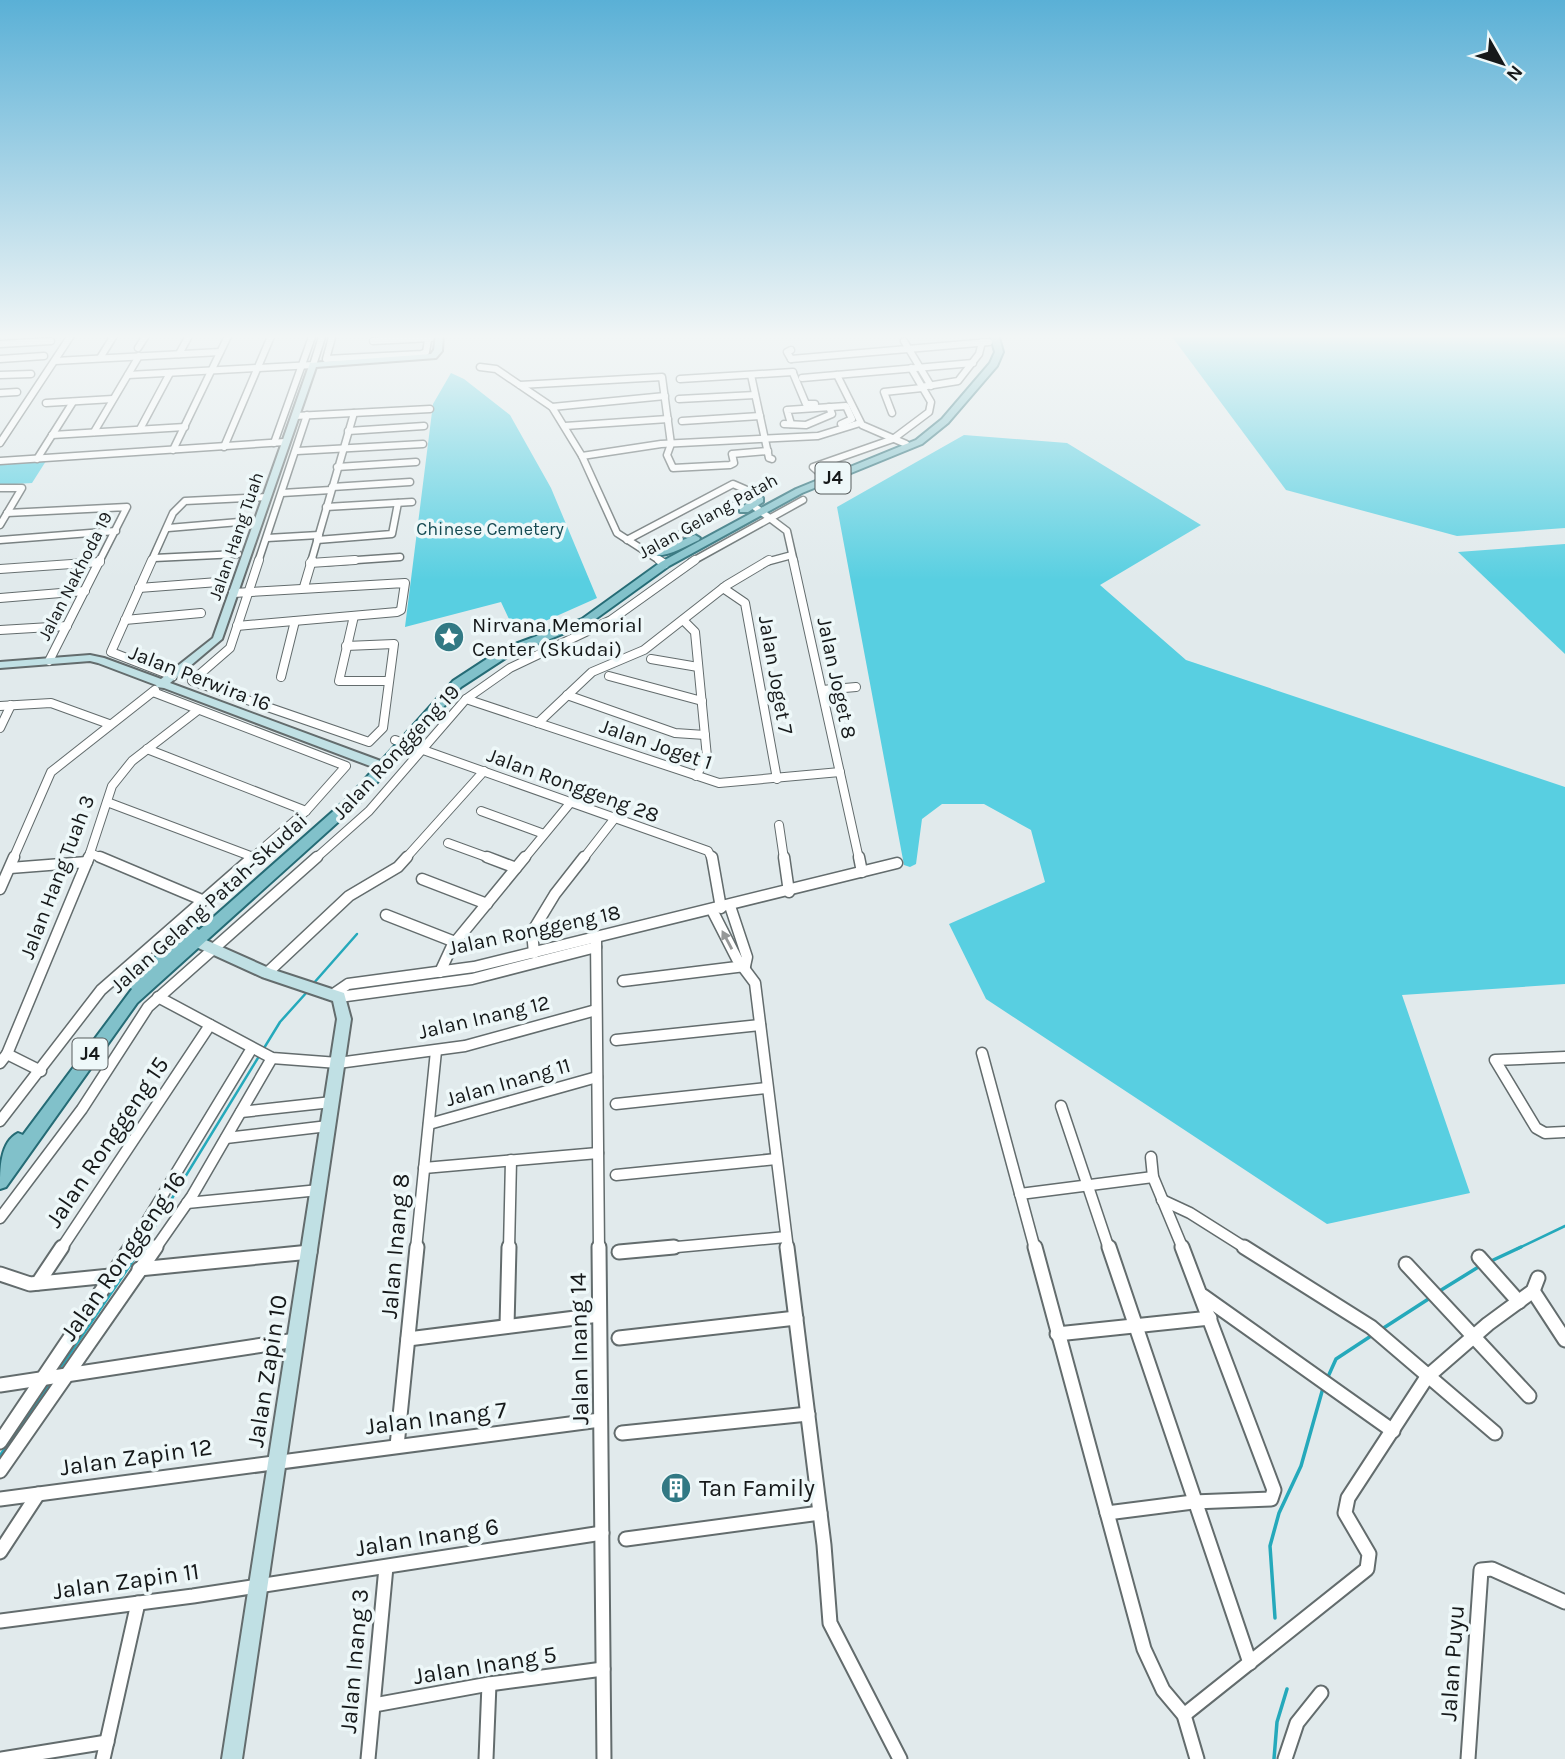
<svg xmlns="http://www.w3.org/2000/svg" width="1565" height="1759" font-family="Karla,sans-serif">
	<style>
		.green { fill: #58cfe1 }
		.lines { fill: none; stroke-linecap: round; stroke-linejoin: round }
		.stream-far1 { stroke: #25a9bb; stroke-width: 2.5 }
		.stream { stroke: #25a9bb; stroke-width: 3.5 }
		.street-far3-casing { stroke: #636c6d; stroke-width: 9 }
		.street-far2-casing { stroke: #636c6d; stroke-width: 10 }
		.street-far1-casing { stroke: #636c6d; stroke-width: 13 }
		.street-casing { stroke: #636c6d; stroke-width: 17 }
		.secondary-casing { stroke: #636c6d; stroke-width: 4 }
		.primary-casing { stroke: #256b75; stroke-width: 4 }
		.street-far3 { stroke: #fff; stroke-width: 6 }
		.street-far2 { stroke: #fff; stroke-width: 8 }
		.street-far1 { stroke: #fff; stroke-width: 10 }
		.street { stroke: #fff; stroke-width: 13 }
		.secondary { fill: #c0e0e4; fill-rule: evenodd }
		.primary { fill: #81c1ca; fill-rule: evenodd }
		.oneway { fill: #969898 }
		.labels { text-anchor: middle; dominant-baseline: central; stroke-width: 7; stroke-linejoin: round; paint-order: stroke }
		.far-street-label { font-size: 18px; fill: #16191a; stroke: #eef8f9 }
		.far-park-label { font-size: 18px; fill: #164b53; stroke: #eef8f9 }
		.shield { fill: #eef8f9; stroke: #575c5d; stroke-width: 2 }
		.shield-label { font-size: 19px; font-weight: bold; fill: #16191a }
		.poi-label { font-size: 21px; fill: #16191a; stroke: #eef8f9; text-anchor: start }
		.street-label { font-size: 21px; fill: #16191a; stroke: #eef8f9 }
		.near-street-label { font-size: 24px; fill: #16191a; stroke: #eef8f9 }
		.near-poi-label { font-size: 24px; fill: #16191a; stroke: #eef8f9; text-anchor: start }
	</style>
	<rect width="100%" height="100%" fill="#e1eaec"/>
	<g class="green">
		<polygon points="1170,334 1565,334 1565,528 1457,536 1286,490"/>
		<polygon points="451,373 464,379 510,415 551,488 597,598 516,634 501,602 405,627 433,404"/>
		<polygon points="964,435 1067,443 1201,525 1100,585 1186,660 1565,787 1565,984 1402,995 1470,1193 1327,1224 986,999 949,924 1045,882 1031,830 984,804 942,804 922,819 916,864 910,867 904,865 837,507"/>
		<polygon points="46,461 32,483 0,485 0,464"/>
		<polygon points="1565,544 1565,654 1458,552"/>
	</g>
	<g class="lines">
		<g class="stream-far1">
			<polyline points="313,984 357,934"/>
			<polyline points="141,1249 280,1022 307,992"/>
			<polyline points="1517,1249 1565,1226"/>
		</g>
		<g class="stream">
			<polyline points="1489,1262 1521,1247"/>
			<polyline points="1438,1292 1480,1266"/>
			<polyline points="1382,1329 1430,1298"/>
			<polyline points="57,1372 142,1247"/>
			<polyline points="1327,1379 1336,1359 1374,1334"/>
			<polyline points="0,1456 50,1383"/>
			<polyline points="1275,1618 1270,1546 1279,1513 1301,1466 1323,1388"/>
			<polyline points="1274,1759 1277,1722 1287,1689"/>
		</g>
		<g class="street-far3-casing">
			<g id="street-far3">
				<polyline points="333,334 326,359 422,354 426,352 429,334"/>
				<polyline points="373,341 431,338"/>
				<polyline points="904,341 931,386"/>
				<polyline points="0,344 51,341"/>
				<polyline points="138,348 147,334"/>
				<polyline points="791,350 787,352 791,359"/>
				<polyline points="179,354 190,334"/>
				<polyline points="100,358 115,334"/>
				<polyline points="0,359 44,356"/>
				<polyline points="791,359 989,342"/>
				<polyline points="55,361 220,352"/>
				<polyline points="480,367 496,369 552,407 582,456 617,533 662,562"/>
				<polyline points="793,373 806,404 815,404"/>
				<polyline points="0,375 31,374"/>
				<polyline points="128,375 313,365 323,334"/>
				<polyline points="751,375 769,458 772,459"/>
				<polyline points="837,375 862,425 906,444"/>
				<polyline points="802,378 973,363"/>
				<polyline points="680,379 793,372"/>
				<polyline points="520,385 662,377 671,444 667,455 673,468 730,465 734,463 732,454 768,451"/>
				<polyline points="921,387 958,381 979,354 982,342"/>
				<polyline points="0,393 17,392"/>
				<polyline points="679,399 755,395"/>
				<polyline points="46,403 113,399"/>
				<polyline points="552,407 665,396"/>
				<polyline points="892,413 884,392 922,388"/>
				<polyline points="295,416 430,409"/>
				<polyline points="682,421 760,416"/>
				<polyline points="784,424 806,425 832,414 829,407"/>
				<polyline points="791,424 787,410 846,406 852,419 841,424"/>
				<polyline points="565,426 668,419"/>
				<polyline points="140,429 170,373"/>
				<polyline points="348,431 424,426"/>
				<polyline points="94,432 139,356"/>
				<polyline points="52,435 185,427"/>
				<polyline points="0,443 72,334"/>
				<polyline points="274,443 313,334"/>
				<polyline points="224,447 272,334"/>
				<polyline points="173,450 229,334"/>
				<polyline points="297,451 423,444"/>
				<polyline points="582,456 661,444 818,436 860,423"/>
				<polyline points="37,459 73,402"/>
				<polyline points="0,461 285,442"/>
				<polyline points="337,467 416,462"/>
				<polyline points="823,476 813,467 893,439 929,412 931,402 911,368"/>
				<polyline points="332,487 410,482"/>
				<polyline points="0,488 22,488 0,525"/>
				<polyline points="282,493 331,490"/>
				<polyline points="326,507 412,502"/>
				<polyline points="755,507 787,531 794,562"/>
				<polyline points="7,513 127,507 99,562"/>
				<polyline points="168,528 239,522"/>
				<polyline points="267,538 319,535"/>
				<polyline points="0,540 116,531"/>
				<polyline points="317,540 392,534 398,503"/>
				<polyline points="627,540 733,484 756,494 649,551"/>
				<polyline points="154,558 238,554"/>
				<polyline points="151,562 173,513 185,501 267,497"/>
				<polyline points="258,562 307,415"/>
				<polyline points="311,562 354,413"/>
				<polyline points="328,562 400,557"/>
				<polyline points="691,562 803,500"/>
				<polyline points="766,562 792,555"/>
			</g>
		</g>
		<g class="street-far2-casing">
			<g id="street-far2">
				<polyline points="152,560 111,652 173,676"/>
				<polyline points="259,560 230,648 192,681 369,742 383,728 394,644 346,646"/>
				<polyline points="659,560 665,564"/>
				<polyline points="793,560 859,859"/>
				<polyline points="310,563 355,560"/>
				<polyline points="0,569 100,562"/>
				<polyline points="304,587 312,560"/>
				<polyline points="139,588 218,582"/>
				<polyline points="723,588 745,603 777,779"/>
				<polyline points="233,593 405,583 401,610 397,612 237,626"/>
				<polyline points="0,598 85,591"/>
				<polyline points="354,616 339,681 388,681"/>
				<polyline points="125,620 201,613"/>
				<polyline points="683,620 695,632 707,757 696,776"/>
				<polyline points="0,630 67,626"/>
				<polyline points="651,659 698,667"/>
				<polyline points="49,661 100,560"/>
				<polyline points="609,676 702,701"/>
				<polyline points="281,677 295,621"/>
				<polyline points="822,690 856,687"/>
				<polyline points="153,692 346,766 306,811 251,859"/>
				<polyline points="567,695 675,733 705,735"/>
				<polyline points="466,699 719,783 840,772"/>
				<polyline points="0,706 51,703 109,724"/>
				<polyline points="538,723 592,672 644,650 727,585 769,560"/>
				<polyline points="0,728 11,705"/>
				<polyline points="395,740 708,851 712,859"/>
				<polyline points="147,749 306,811"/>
				<polyline points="107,802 253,857"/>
				<polyline points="481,811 544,834"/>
				<polyline points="779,825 784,859"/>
				<polyline points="448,843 492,859"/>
				<polyline points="90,853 104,859"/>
				<polyline points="13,859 51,772 155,690"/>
				<polyline points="88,859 112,786 132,761 198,710"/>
				<polyline points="315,859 369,811 466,699 510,668 611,620 695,560"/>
				<polyline points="405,859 484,771"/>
				<polyline points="524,859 571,802"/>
				<polyline points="583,859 615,818"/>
			</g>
		</g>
		<g class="street-far1-casing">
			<g id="street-far1">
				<polyline points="100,857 202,900"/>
				<polyline points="487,857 516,868"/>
				<polyline points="712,857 721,908"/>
				<polyline points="784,857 789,892"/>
				<polyline points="859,857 862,872"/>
				<polyline points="10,868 87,862"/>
				<polyline points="422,879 487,904"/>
				<polyline points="0,889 14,857"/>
				<polyline points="730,906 747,957 745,966"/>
				<polyline points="712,910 737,959 755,983 788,1249"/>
				<polyline points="386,915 455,942"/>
				<polyline points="596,938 599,1249"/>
				<polyline points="534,953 532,932 555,894 584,857"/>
				<polyline points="440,972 452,946 525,857"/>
				<polyline points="267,973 349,896 398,867 407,857"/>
				<polyline points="623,981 745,966"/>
				<polyline points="332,995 348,984 474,967 897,863"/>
				<polyline points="158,997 272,1058 338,1063 465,1046 596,1010"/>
				<polyline points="339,997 472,979 596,947"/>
				<polyline points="616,1040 760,1025"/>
				<polyline points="982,1053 1035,1249"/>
				<polyline points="7,1054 41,1071"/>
				<polyline points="1565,1057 1495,1060 1536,1128 1545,1133 1565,1132"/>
				<polyline points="0,1063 7,1054 89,857"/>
				<polyline points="616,1104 767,1088"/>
				<polyline points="1061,1106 1109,1249"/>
				<polyline points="241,1112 332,1102"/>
				<polyline points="0,1121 101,990 253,857"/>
				<polyline points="429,1124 597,1077"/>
				<polyline points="226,1138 328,1126"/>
				<polyline points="1151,1157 1153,1177 1183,1249"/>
				<polyline points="424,1168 598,1153"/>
				<polyline points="616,1175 776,1159"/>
				<polyline points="1020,1194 1153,1177"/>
				<polyline points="1162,1200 1190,1213 1247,1249"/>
				<polyline points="187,1203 319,1190"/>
				<polyline points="0,1218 82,1109 148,1007 317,857"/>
				<polyline points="61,1249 210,1025"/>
				<polyline points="130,1249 252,1048"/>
				<polyline points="155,1249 192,1196 272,1058"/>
				<polyline points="416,1249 436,1051"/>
				<polyline points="509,1249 511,1160"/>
				<polyline points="655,1249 786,1237"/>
			</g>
		</g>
		<g class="street-casing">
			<g id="street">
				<polyline points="599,1247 604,1759"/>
				<polyline points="787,1247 824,1545 830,1623 900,1759"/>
				<polyline points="1035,1247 1144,1649 1163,1690 1184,1715 1197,1759"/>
				<polyline points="1109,1247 1250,1663"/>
				<polyline points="1244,1247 1371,1327 1495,1433"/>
				<polyline points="619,1252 674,1247"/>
				<polyline points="1479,1257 1519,1302"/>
				<polyline points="1406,1264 1529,1396"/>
				<polyline points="139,1269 310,1252"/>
				<polyline points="0,1274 30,1284 110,1276"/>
				<polyline points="38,1283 62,1247"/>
				<polyline points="1533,1291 1565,1340"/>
				<polyline points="1203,1296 1393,1431"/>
				<polyline points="507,1326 509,1247"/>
				<polyline points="1057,1334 1210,1318"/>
				<polyline points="619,1338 796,1318"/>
				<polyline points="408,1339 599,1315"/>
				<polyline points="0,1385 296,1340"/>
				<polyline points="622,1433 808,1414"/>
				<polyline points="0,1442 131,1247"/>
				<polyline points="397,1446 417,1247"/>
				<polyline points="0,1471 156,1247"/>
				<polyline points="0,1499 600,1420"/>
				<polyline points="1107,1513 1193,1502 1271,1499 1274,1490 1182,1247"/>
				<polyline points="626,1539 820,1513"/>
				<polyline points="0,1552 38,1494"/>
				<polyline points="0,1621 193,1596 602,1533"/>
				<polyline points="374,1705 489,1684 603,1669"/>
				<polyline points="1184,1715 1367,1569 1369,1554 1345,1513 1348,1498 1427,1377 1488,1324 1533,1291 1538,1278"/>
				<polyline points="2,1759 107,1742"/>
				<polyline points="103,1759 138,1603"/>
				<polyline points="368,1759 386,1567"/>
				<polyline points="486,1759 489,1684"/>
				<polyline points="1285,1759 1297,1723 1321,1693"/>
				<polyline points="1468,1759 1481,1570 1492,1569 1565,1602"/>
			</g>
		</g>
		<g class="secondary-casing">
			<g id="secondary">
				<polygon points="436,334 443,334 442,351 436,358 316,367 222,639 170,683 386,763 388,766 386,769 378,769 164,688 157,687 156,685 98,663 90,661 0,668 0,662 90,655 104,658 161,679 213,638 310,363 431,354 434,350"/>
				<polygon points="188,932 271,969 344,993 351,1019 242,1759 222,1759 337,1019 333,1001 262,977 183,941 182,937 183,933"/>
			</g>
		</g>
		<g class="primary-casing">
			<g id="primary">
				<path d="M990,334H998L1003,352L997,366L948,423L922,444L802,493L669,566L590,623L510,655L461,687L358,804L137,1003L6,1187L0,1189C0,1169 0,1142 18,1133L23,1135L132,989L127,984L130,980L188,928L193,926L199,930L348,798L453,681L502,649L582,619L661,562L796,489L916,440L942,419L990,363L995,352Z"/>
				<polygon points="756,492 763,498 763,502 748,512 740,512 740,508 754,499 751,495"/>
				<path d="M695,535L700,538L699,540C683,547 661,562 645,552L650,549H661Z"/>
			</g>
		</g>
		<use href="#street-far3" class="street-far3"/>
		<use href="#street-far2" class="street-far2"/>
		<use href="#street-far1" class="street-far1"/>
		<use href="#street" class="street"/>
		<use href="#secondary" class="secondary"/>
		<use href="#primary" class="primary"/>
	</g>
	<defs><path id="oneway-solid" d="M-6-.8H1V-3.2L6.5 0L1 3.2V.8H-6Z" transform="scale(1.75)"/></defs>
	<use class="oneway" href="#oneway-solid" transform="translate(727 940) rotate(-118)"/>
	<linearGradient id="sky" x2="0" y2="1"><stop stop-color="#5ab0d6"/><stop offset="0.58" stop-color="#f2f6f6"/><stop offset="1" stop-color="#f2f6f6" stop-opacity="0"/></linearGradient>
	<rect width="1565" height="580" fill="url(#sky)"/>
	<defs>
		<g id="sight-disc" transform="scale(1.575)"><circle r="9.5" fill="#327984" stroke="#eef8f9"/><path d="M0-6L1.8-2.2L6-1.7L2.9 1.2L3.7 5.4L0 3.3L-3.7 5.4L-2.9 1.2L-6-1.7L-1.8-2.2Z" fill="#fff"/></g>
		<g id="building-disc" transform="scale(1.575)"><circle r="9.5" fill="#327984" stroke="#eef8f9"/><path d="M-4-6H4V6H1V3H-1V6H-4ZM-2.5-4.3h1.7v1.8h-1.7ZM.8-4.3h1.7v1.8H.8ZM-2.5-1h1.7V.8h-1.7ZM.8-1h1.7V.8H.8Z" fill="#fff"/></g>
	</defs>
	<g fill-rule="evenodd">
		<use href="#sight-disc" x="449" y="637"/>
		<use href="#building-disc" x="676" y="1488"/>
	</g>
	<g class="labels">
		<g class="far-street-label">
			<text transform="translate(708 516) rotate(-29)">Jalan Gelang Patah</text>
			<text transform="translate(236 536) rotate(-71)">Jalan Hang Tuah</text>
			<text transform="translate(75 576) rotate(-63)">Jalan Nakhoda 19</text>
		</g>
		<g class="far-park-label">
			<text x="490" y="529">Chinese Cemetery</text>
		</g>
		<g class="shield">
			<rect x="815.5" y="462.5" width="35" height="31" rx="5"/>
			<rect x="72.5" y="1038.5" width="35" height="31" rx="5"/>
		</g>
		<g class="shield-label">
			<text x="833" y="478">J4</text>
			<text x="90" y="1054">J4</text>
		</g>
		<g class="poi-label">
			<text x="472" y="625">Nirvana Memorial<tspan x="472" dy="24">Center (Skudai)</tspan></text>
		</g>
		<g class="street-label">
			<text transform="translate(776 675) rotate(80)">Jalan Joget 7</text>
			<text transform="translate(200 678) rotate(21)">Jalan Perwira 16</text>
			<text transform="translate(837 678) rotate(78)">Jalan Joget 8</text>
			<text transform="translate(656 744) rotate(19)">Jalan Joget 1</text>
			<text transform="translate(396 752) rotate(-47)">Jalan Ronggeng 19</text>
			<text transform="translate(573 785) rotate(20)">Jalan Ronggeng 28</text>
			<text transform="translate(57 877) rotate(-69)">Jalan Hang Tuah 3</text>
			<text transform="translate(209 903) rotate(-42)">Jalan Gelang Patah-Skudai</text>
			<text transform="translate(534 930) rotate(-12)">Jalan Ronggeng 18</text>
			<text transform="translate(484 1017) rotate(-13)">Jalan Inang 12</text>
			<text transform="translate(508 1082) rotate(-16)">Jalan Inang 11</text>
		</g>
		<g class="near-street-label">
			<text transform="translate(107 1142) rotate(-56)">Jalan Ronggeng 15</text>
			<text transform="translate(395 1246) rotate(-85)">Jalan Inang 8</text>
			<text transform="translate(123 1256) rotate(-55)">Jalan Ronggeng 16</text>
			<text transform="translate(579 1349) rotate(-91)">Jalan Inang 14</text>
			<text transform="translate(267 1371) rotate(-81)">Jalan Zapin 10</text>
			<text transform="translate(436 1418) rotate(-7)">Jalan Inang 7</text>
			<text transform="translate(136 1457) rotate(-8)">Jalan Zapin 12</text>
			<text transform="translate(427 1537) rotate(-9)">Jalan Inang 6</text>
			<text transform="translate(126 1581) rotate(-8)">Jalan Zapin 11</text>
			<text transform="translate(354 1661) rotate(-85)">Jalan Inang 3</text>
			<text transform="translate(1452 1663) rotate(-86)">Jalan Puyu</text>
			<text transform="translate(485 1665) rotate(-9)">Jalan Inang 5</text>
		</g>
		<g class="near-poi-label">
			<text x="699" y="1488">Tan Family</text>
		</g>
	</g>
	<g transform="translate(1502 63) rotate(129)" stroke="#eef8f9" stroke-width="5" paint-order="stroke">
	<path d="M0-5L12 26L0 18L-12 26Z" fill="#16191a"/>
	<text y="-10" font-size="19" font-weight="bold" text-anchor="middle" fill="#16191a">N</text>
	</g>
</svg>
